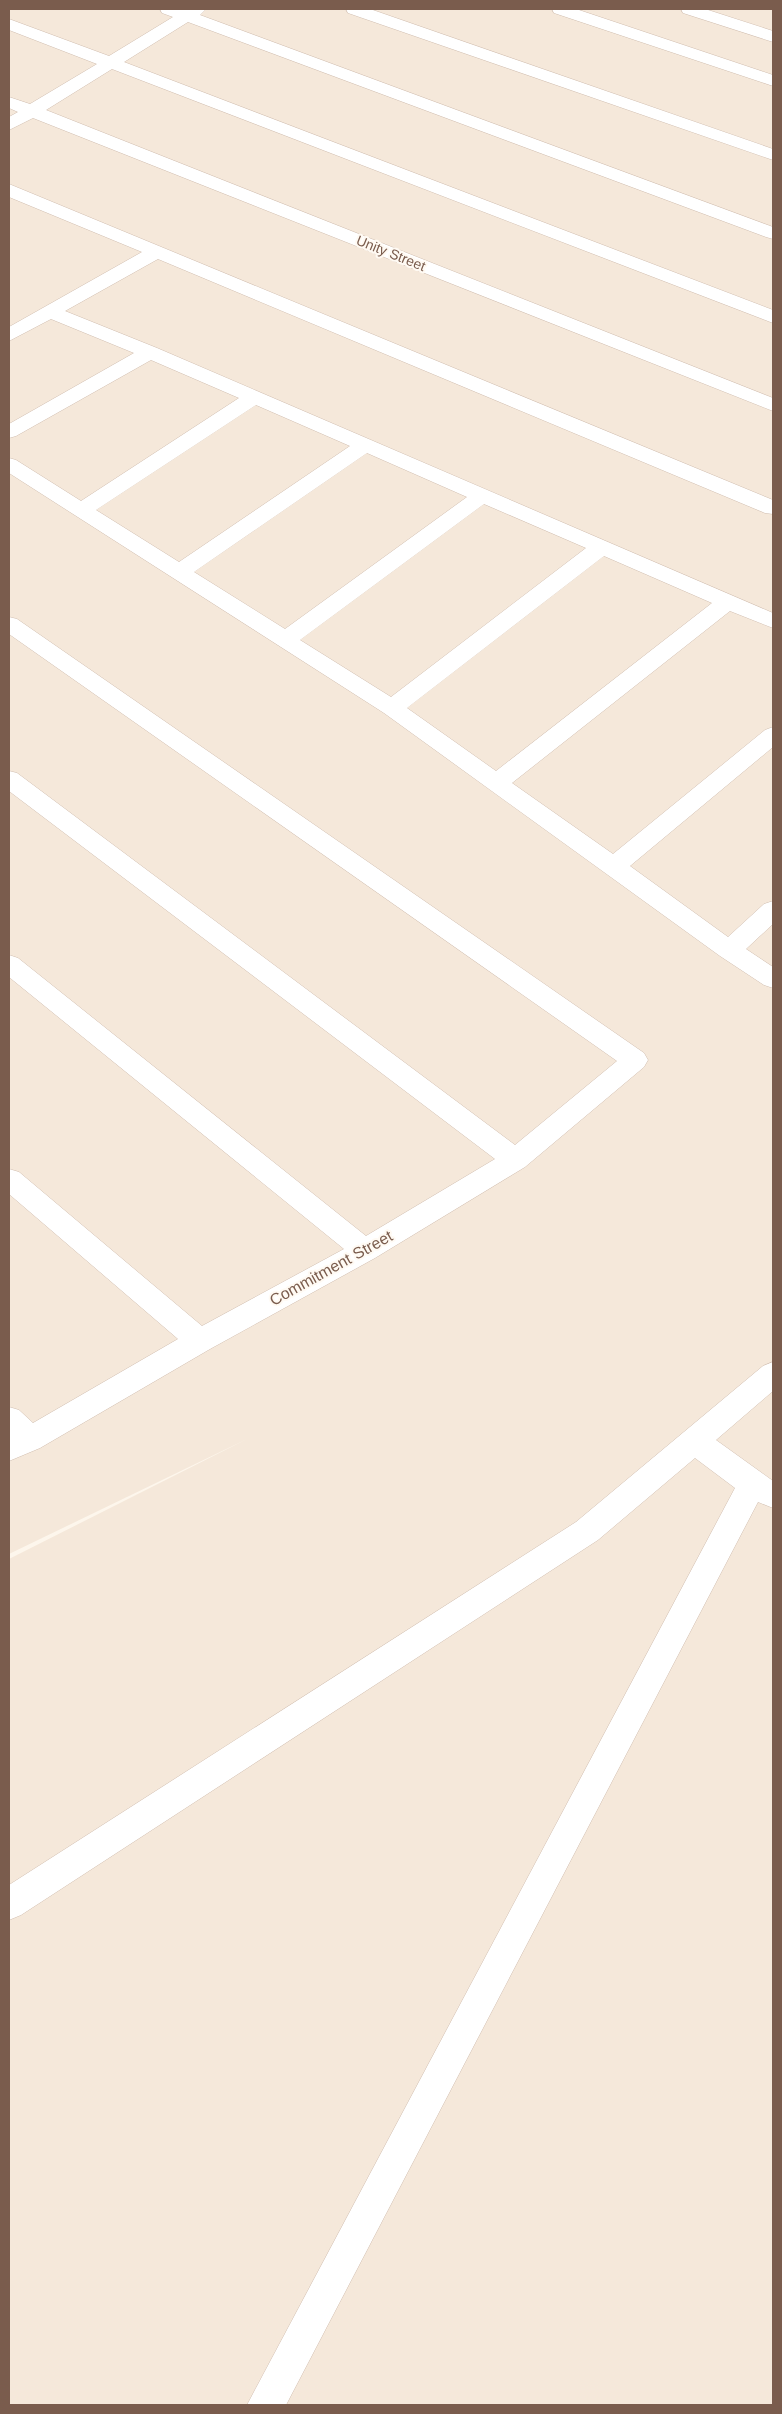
<svg xmlns="http://www.w3.org/2000/svg" width="782" height="2414" font-family="Arial,sans-serif">
	<style>
		.residential { fill: #f5e8da }
		.lines { fill: none; stroke-linecap: round; stroke-linejoin: round }
		.minor-casing { stroke: #d1beb0; stroke-width: 1 }
		.minor { fill: #fff; fill-rule: evenodd }
		.labels { text-anchor: middle; dominant-baseline: central; stroke-width: 4; stroke-linejoin: round; paint-order: stroke }
		.far-street-label { font-size: 14px; fill: #7a5c4d; stroke: #fffaf3 }
		.street-label { font-size: 16px; fill: #7a5c4d; stroke: #fffaf3 }
	</style>
	<rect width="100%" height="100%" fill="#fdf6ec"/>
	<polygon class="residential" points="9,9 773,9 773,2405 9,2405 9,1559 247,1439 9,1554"/>
	<g class="lines">
		<g class="minor-casing">
			<g id="minor">
				<polygon points="160,9 206,9 200,15 773,227 773,239 766,237 188,22 124,62 773,310 773,323 112,69 46,110 773,398 773,411 33,118 9,130 9,117 18,112 9,108 9,97 30,104 97,64 9,30 9,19 109,56 173,17 162,13"/>
				<polygon points="346,9 370,9 773,149 773,160 348,13"/>
				<polygon points="552,9 576,9 773,75 773,86 554,13"/>
				<polygon points="681,9 705,9 773,31 773,42 683,13"/>
				<path d="M9,184L773,500V514L765,513L158,259L65,311L157,348L773,613V628L730,611L512,783L613,854L765,730L773,727V747L630,866L728,937L764,904L773,901V924L746,949L773,967V988L764,985L720,956L384,713L9,473V458L16,460L81,501L239,398L151,360L16,436L9,438V424L134,353L51,319L9,341V327L142,252L9,197ZM256,405L350,446L179,562L96,510ZM367,453L467,497L285,629L194,572ZM484,504L586,548L391,697L300,640ZM604,556L712,603L496,771L407,708Z"/>
				<polygon points="9,617 17,619 644,1053 648,1060 644,1067 525,1167 375,1258 210,1349 40,1448 9,1461 9,1407 19,1410 33,1423 178,1339 9,1194 9,1169 19,1172 202,1326 344,1249 9,977 9,955 18,958 366,1236 495,1159 9,791 9,771 17,773 515,1145 617,1061 9,634"/>
				<polygon points="773,1362 773,1391 716,1440 773,1481 773,1508 758,1502 286,2405 247,2405 735,1488 695,1458 598,1540 21,1915 9,1920 9,1885 576,1522 763,1366"/>
			</g>
		</g>
		<use href="#minor" class="minor"/>
	</g>
	<g class="labels">
		<g class="far-street-label">
			<text transform="translate(391 253) rotate(22)">Unity Street</text>
		</g>
		<g class="street-label">
			<text transform="translate(331 1268) rotate(-29)">Commitment Street</text>
		</g>
	</g>
	<rect width="782" height="2414" fill="none" stroke="#7a5c4d" stroke-width="20"/>
</svg>
